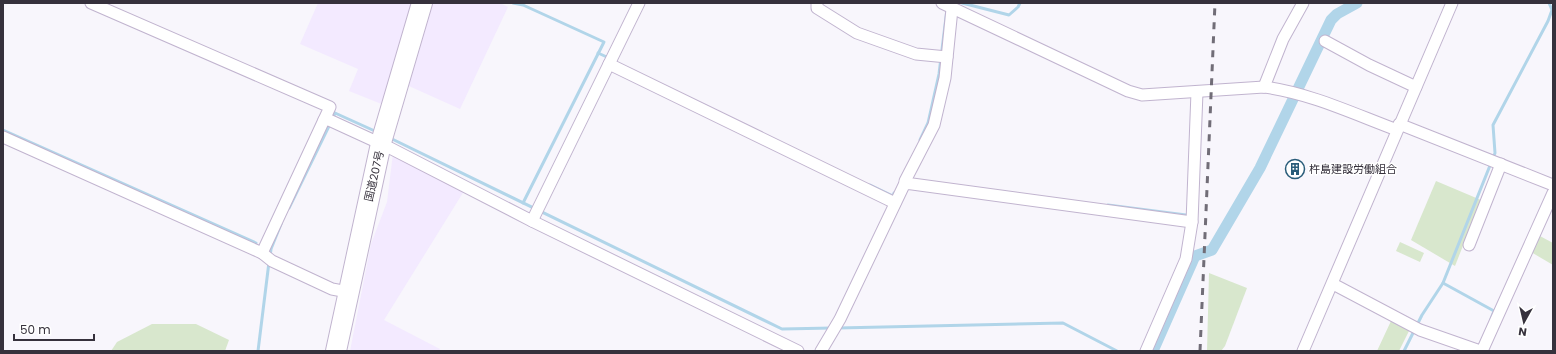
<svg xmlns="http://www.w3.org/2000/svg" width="1556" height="354" font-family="Poppins,'Noto Sans JP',sans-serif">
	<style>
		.built { fill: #f3eaff }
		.green { fill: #d8e7cd }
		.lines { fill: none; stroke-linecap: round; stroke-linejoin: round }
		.stream { stroke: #b1d5e9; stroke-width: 3 }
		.canal { stroke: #b1d5e9; stroke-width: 11 }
		.street-casing { stroke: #c1b4cf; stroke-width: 13 }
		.highway-casing { stroke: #c1b4cf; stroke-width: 22 }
		.street { stroke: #fff; stroke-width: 11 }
		.highway { stroke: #fff; stroke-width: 20 }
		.rail { stroke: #716d77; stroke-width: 3; stroke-dasharray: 7 7; stroke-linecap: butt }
		.labels { text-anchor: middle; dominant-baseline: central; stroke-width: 3; stroke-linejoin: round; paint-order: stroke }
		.poi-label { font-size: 11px; fill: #36313c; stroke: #fff; text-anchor: start }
		.street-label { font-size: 11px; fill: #36313c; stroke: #fff }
	</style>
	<rect width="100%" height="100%" fill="#f8f6fc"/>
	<g class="built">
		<polygon points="318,3 500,3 508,7 460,109 391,78 384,105 349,91 358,69 300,44"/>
		<polygon points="394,145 441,167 469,183 384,320 440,349 439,351 350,351 371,244 387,202"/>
	</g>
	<g class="green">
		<polygon points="1436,181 1481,200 1455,266 1411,240"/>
		<polygon points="1538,235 1553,243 1553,265 1531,252"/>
		<polygon points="1400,242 1424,253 1420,262 1396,251"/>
		<polygon points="1209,273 1247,288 1225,346 1221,351 1207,351"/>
		<polygon points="1391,321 1409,331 1399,351 1377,351"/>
		<polygon points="152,324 196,324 229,340 225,351 111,351 117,342"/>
	</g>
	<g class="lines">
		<g class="stream">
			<polyline points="513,3 523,5 604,42 523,203"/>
			<polyline points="962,3 1009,15 1018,7 1020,3"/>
			<polyline points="598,53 609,58"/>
			<polyline points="333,118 335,113 377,132"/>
			<polyline points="3,130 256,243"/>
			<polyline points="390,138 782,329 832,328"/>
			<polyline points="920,140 928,123 939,74 947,9"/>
			<polyline points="870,185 893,196 894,193"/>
			<polyline points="1108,205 1186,215"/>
			<polyline points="289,208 330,124"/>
			<polyline points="270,257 271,249 281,224"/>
			<polyline points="1443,283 1494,311 1491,319"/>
			<polyline points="838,328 1063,323 1117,351"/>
			<polyline points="258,351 269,262"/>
			<polyline points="1404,351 1422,315 1443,283 1495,153 1493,125 1548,21 1552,10 1549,3"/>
		</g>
		<polyline class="canal" points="1153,351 1195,256 1212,250 1260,168 1331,20 1337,14 1357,3"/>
		<g class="street-casing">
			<g id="street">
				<polyline points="91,3 330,107 262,253"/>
				<polyline points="817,3 817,8 857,33 916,54 947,57"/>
				<path d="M942,3L1128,91L1142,95L1264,87C1310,93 1354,114 1397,130"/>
				<polyline points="1325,41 1369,65 1416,87"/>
				<polyline points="609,64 895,203"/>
				<polyline points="1264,87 1283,39 1303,3"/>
				<polyline points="324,120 329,120 390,148 532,221 798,351"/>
				<polyline points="1399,124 1553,185"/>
				<polyline points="3,137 262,253 272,261 332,289 348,292"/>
				<polyline points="905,181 934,125 945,78 952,9"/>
				<polyline points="532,221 639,3"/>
				<polyline points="1469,245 1501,164"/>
				<polyline points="1333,284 1420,330 1480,351"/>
				<polyline points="821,351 840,319 905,183 1192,222"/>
				<polyline points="1146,351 1186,259 1192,222 1197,92"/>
				<polyline points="1303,351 1452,3"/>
				<polyline points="1482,351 1553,193"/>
			</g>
		</g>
		<g class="highway-casing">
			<polyline id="highway" points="336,351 382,139 422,3"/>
		</g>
		<use href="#street" class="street"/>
		<use href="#highway" class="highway"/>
		<polyline class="rail" points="1200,351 1215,3"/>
	</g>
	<defs>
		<g id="building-ring" transform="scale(1)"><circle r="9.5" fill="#fff" stroke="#295c79" stroke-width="1.5"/><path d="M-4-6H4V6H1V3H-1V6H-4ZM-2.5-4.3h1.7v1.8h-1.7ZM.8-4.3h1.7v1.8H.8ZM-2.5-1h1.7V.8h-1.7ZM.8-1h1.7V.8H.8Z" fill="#295c79"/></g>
	</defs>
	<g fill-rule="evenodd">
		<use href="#building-ring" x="1295" y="169"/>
	</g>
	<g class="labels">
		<g class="poi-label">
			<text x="1309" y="169">杵島建設労働組合</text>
		</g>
		<g class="street-label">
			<text transform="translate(374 176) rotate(-77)">国道207号</text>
		</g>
	</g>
	<rect width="1556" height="354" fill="none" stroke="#36313c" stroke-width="8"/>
	<g transform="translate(1524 322) rotate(188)" stroke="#ffffff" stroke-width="3" paint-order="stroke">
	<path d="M0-3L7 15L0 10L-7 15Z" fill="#36313c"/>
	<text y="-6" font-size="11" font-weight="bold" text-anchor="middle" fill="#36313c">N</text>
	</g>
	<path d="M14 334v6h80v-6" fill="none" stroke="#36313c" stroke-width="2"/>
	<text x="20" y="334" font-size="12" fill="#36313c" stroke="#ffffff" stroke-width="3" paint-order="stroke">50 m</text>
</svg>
